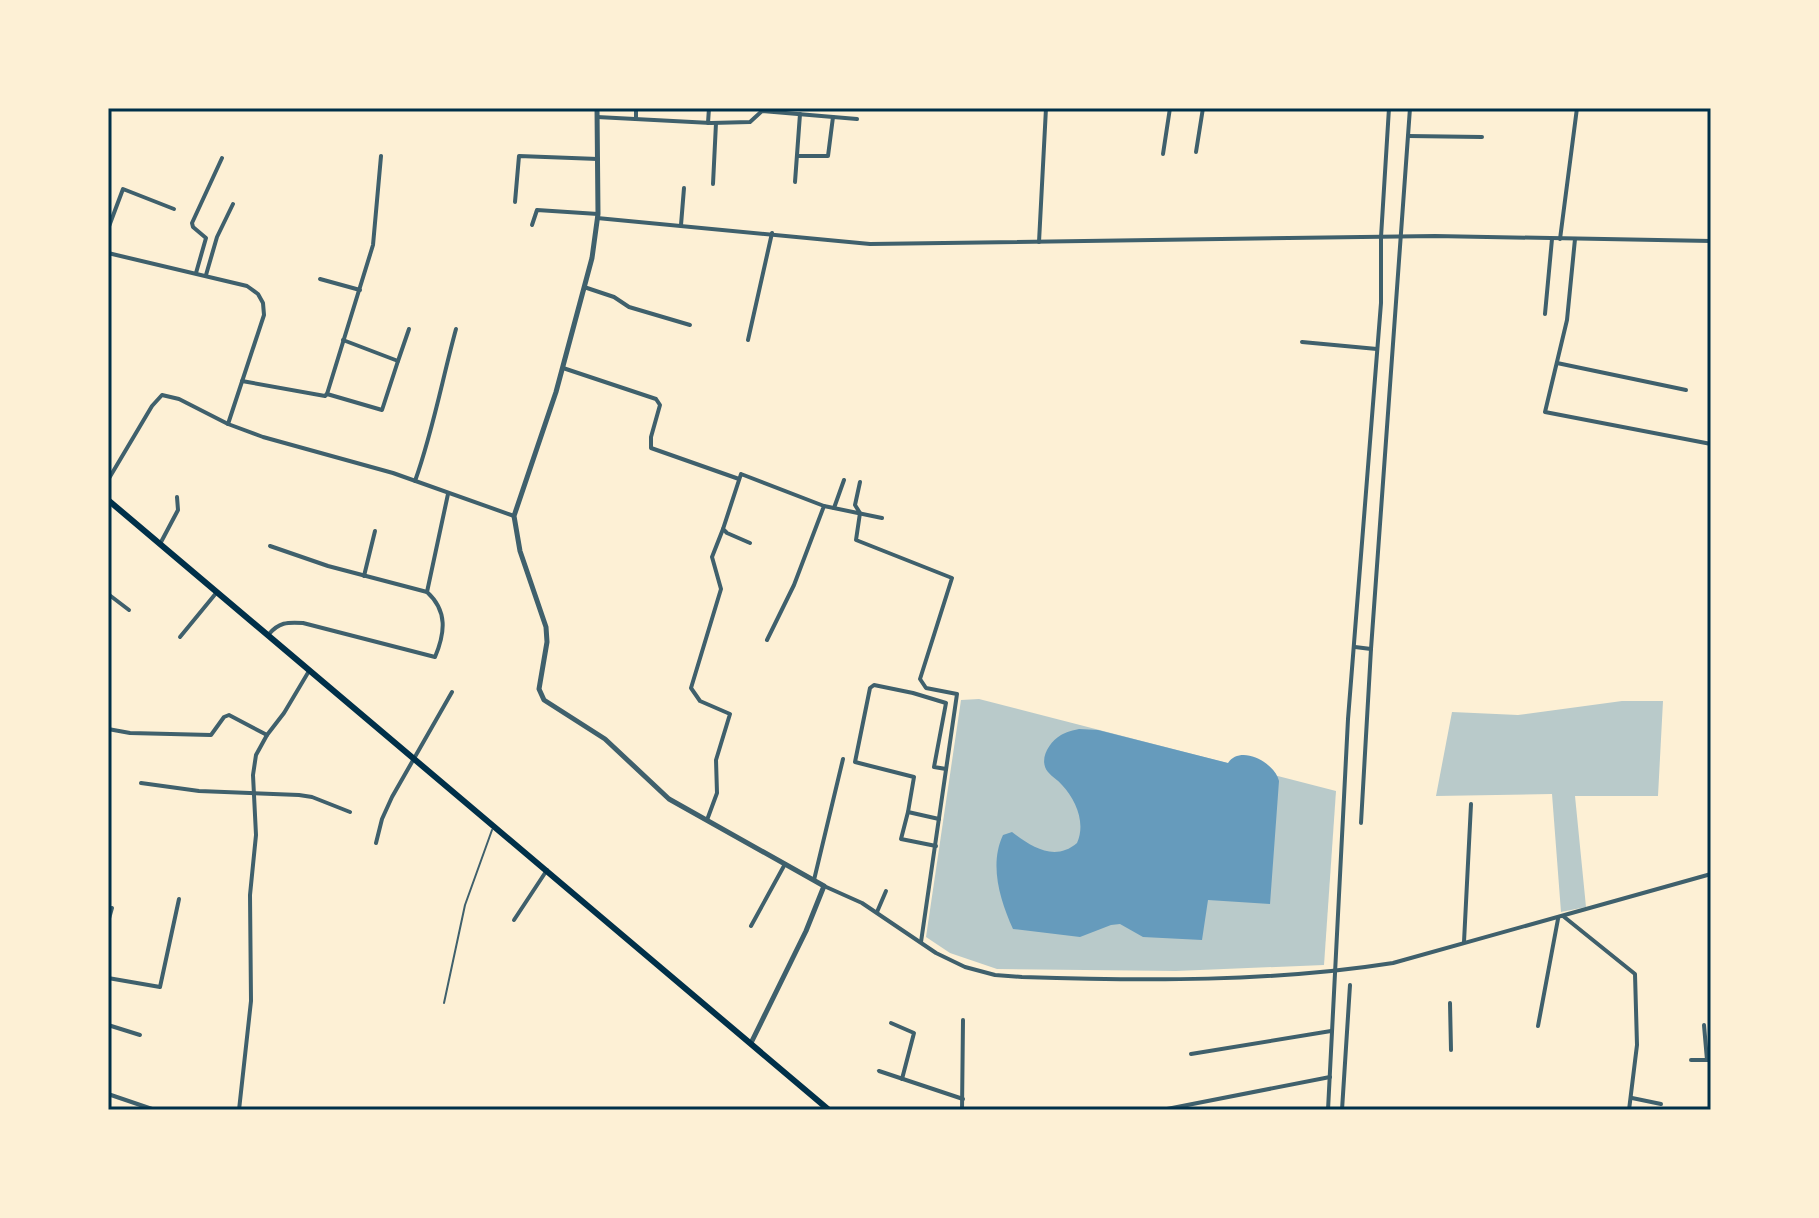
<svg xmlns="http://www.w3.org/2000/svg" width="1819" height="1218" font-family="Montserrat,sans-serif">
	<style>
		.green { fill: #b9caca }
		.water { fill: #669bbc }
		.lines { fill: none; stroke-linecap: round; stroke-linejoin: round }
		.service { stroke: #3f606c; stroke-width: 2 }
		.minor { stroke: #3f606c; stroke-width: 4 }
		.tertiary { stroke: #3f606c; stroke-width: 5 }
		.secondary { stroke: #003049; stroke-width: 6 }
		.neatline { fill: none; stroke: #003049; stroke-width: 3 }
	</style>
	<rect width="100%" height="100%" fill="#fdf0d5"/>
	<g class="green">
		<polygon points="979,699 1336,791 1324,965 1176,971 997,969 950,953 926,937 961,700"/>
		<polygon points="1622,701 1663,701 1658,796 1575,796 1586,907 1561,912 1552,794 1436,796 1452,712 1518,715"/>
	</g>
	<path class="water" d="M1079,729L1098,730L1228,763C1241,744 1275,763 1279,781L1270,904L1208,900L1202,940L1143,937L1120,924L1111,925L1080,937L1013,929C1000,900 989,865 1003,835L1012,832C1031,847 1055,862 1077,843C1086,823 1076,800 1062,785C1058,780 1052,777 1048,772C1038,760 1049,742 1061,735C1066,732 1074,730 1079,729Z"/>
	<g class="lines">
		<polyline class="service" points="444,1003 465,905 492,830"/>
		<g class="minor">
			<polyline points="597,117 711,123 750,122 762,111 857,119"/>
			<polyline points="636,119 636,108"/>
			<polyline points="708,123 709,108"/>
			<polyline points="1408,136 1482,137"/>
			<polyline points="1196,152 1203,108"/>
			<polyline points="1163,154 1170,108"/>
			<polyline points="797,156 828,156 833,117"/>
			<polyline points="795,182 800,114"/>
			<polyline points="713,184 716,123"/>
			<polyline points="515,202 519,156 598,159"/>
			<polyline points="597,218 870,244 1435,236 1711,241"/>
			<polyline points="532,225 537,210 598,214"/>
			<polyline points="681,225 684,188"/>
			<polyline points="108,229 123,189 174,209"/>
			<polyline points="1560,239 1577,108"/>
			<polyline points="1575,239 1567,320 1545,412 1711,444"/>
			<polyline points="1039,242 1046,108"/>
			<polyline points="108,253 247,286 258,294 263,303 264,315 228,424"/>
			<polyline points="196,273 206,238 193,227 192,223 222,158"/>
			<polyline points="206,275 217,237 233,204"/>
			<polyline points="320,279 360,290"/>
			<polyline points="584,287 614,297 629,307 690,325"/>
			<polyline points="1545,314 1552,239"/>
			<polyline points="343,340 398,361 409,329"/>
			<polyline points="748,340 772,233"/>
			<polyline points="1302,342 1377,349"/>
			<polyline points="1557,363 1686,390"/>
			<polyline points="563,368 656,399 660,405 651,437 651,448 739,479"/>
			<polyline points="242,381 325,396 327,394 373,245 381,156"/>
			<polyline points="327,394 382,410 398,361"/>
			<polyline points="108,480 152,406 162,395 179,399 228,424 263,437 393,473 514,516"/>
			<path d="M415,481C433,431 442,380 456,329"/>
			<polyline points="860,482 855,505 860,513 856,540 952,578 920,679 926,688 957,694 921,942"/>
			<polyline points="824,506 882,518"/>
			<polyline points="834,508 844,480"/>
			<polyline points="750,543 727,533 723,529 741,474 824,506 794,585 767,640"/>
			<polyline points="160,544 178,510 177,497"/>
			<polyline points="270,546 328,566 427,592"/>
			<polyline points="364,576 375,531"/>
			<polyline points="108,594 129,610"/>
			<path d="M268,635C279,622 287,622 303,623L435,657C445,633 448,611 427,592L448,494"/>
			<polyline points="180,637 217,592"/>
			<polyline points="1355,647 1371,649 1410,108"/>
			<polyline points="108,729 130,733 211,735 224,717 229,715 267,735"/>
			<polyline points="141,783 199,791 299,795 312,797 350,812"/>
			<polyline points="908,812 901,839 936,846"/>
			<polyline points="939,819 908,812 914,777 855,762 870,688 874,685 913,693 946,703 934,767 946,769"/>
			<polyline points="707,820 717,793 716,760 730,714 700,701 691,688 721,589 712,557 723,529"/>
			<polyline points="1361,823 1371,649"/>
			<polyline points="376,843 382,819 392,797 452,692"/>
			<polyline points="814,880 843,759"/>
			<path d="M824,886L862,903L936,953L965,967L995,975L1022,977C1144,981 1272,982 1393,963L1711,874"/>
			<polyline points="877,912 886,891"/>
			<polyline points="1563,916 1635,974 1637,1045 1629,1110"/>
			<polyline points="514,920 547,870"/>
			<polyline points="108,922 112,908"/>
			<polyline points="751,926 785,864"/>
			<polyline points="1464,942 1471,804"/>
			<polyline points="108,978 160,987 179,899"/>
			<polyline points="1450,1003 1451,1050"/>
			<polyline points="891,1023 914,1033 902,1079"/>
			<polyline points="108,1025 140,1035"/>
			<polyline points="1704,1025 1707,1060"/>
			<polyline points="1538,1026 1558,919"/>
			<polyline points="1191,1054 1331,1031"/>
			<polyline points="1691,1060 1711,1060"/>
			<polyline points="879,1071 963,1099"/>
			<polyline points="108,1094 155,1110"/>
			<polyline points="1632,1098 1661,1104"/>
			<polyline points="1167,1109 1330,1077"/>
			<polyline points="239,1110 251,1001 250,895 256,835 253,775 256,755 267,735 284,713 309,671"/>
			<polyline points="962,1110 963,1020"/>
			<polyline points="1328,1110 1348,719 1381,303 1381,237 1389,108"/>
			<polyline points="1342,1110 1350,985"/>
		</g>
		<polyline class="tertiary" points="597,108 598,214 592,258 556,392 514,516 520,551 546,627 547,642 539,689 544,700 605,739 669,799 824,886 806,931 751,1043"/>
		<polyline class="secondary" points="108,500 829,1110"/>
	</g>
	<rect width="1819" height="1218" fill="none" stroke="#fdf0d5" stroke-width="220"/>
	<rect x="110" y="110" width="1599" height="998" class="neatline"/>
</svg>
